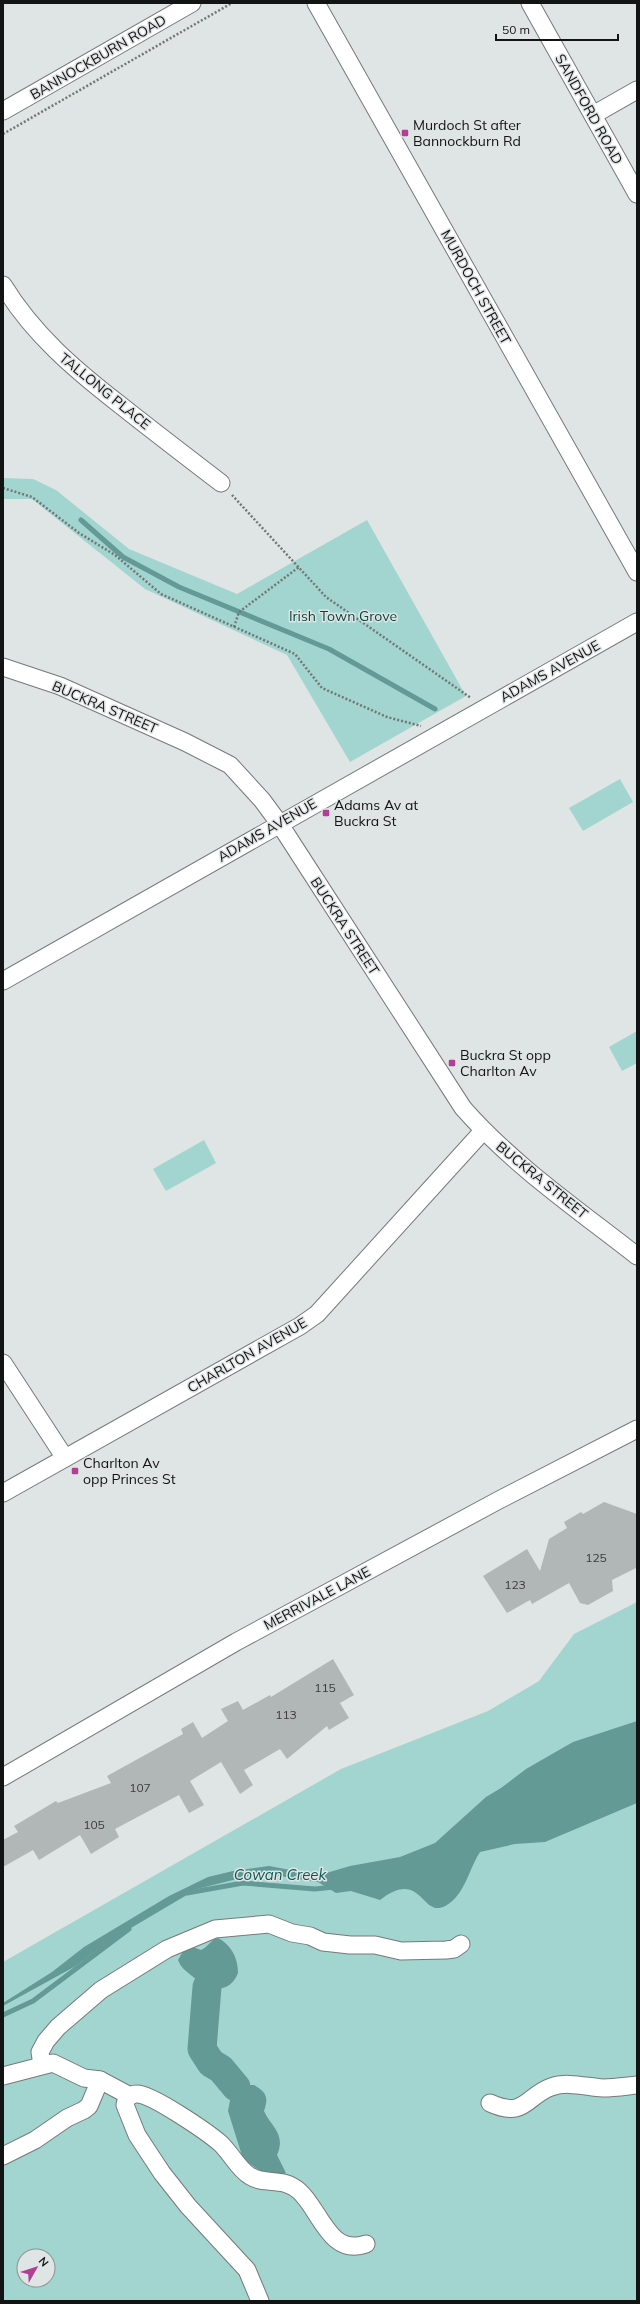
<svg xmlns="http://www.w3.org/2000/svg" width="640" height="2304" font-family="Mulish,sans-serif">
	<style>
		.green { fill: #a2d5d0; fill-rule: evenodd }
		.water { fill: #639a96 }
		.lines { fill: none; stroke-linecap: round; stroke-linejoin: round }
		.stream { stroke: #639a96; stroke-width: 5 }
		.river { stroke: #639a96; stroke-width: 29 }
		.building { fill: #b1b7b6 }
		.minor-casing { stroke: #757a79; stroke-width: 19 }
		.path { stroke: #737675; stroke-width: 2.5; stroke-dasharray: 2 2; stroke-linecap: butt }
		.minor { stroke: #fff; stroke-width: 17 }
		.poi-dot { fill: #b33e95; stroke: #dfe5e4; stroke-width: 1.5 }
		.labels { text-anchor: middle; dominant-baseline: central; stroke-width: 3; stroke-linejoin: round; paint-order: stroke }
		.number-label { font-size: 12px; fill: #3a3c3c }
		.street-label { font-size: 14px; fill: #121313; stroke: #dfe5e4 }
		.poi-label { font-size: 14px; fill: #121313; stroke: #dfe5e4; text-anchor: start }
		.park-label { font-size: 14px; fill: #0c413e; stroke: #dfe5e4 }
		.water-label { font-size: 15px; font-style: italic; fill: #095b57; stroke: #dfe5e4 }
	</style>
	<rect width="100%" height="100%" fill="#dfe5e4"/>
	<g class="green">
		<polygon points="3,478 33,479 56,490 129,549 237,594 367,520 466,696 350,762 287,655 145,589 32,499 3,499"/>
		<polygon points="620,779 633,802 583,831 569,808"/>
		<polygon points="637,1031 637,1063 622,1071 609,1047"/>
		<polygon points="204,1140 216,1163 166,1191 153,1169"/>
		<path d="M637,1602V2301H4L3,1962L341,1769L488,1711L539,1681L574,1634ZM24,2256H48V2280H24Z"/>
	</g>
	<g class="water">
		<path d="M637,1721V1803L545,1842L515,1844L480,1852C470,1867 466,1890 451,1902C421,1927 425,1865 380,1900L351,1891L336,1893L318,1882L273,1875H253L197,1889L114,1938L74,1967L3,2006V2003L52,1972L84,1947L169,1896L208,1877L233,1871L269,1866L312,1874H323L350,1866L400,1857L435,1843L486,1797L501,1788L526,1769L573,1742Z"/>
		<path d="M218,1938C231,1945 238,1957 238,1973C228,1997 207,1989 192,1976C186,1971 181,1968 178,1960L185,1948L190,1946L201,1950C208,1947 210,1940 218,1938Z"/>
		<path d="M241,2085H254C266,2092 269,2097 264,2111C272,2128 286,2134 277,2155L286,2173L278,2176L266,2175L243,2159L228,2111L231,2095Z"/>
	</g>
	<g class="lines">
		<g class="stream">
			<polyline points="81,520 123,557 179,587 329,649 435,709"/>
			<polyline points="187,1893 243,1883 315,1889 334,1887"/>
			<polyline points="3,2015 33,2001 129,1929"/>
		</g>
		<polyline class="river" points="207,1987 202,2049 211,2063 221,2069 236,2087"/>
	</g>
	<g class="building">
		<polygon points="604,1502 637,1514 636,1568 612,1580 613,1591 588,1605 580,1603 569,1583 532,1604 530,1600 507,1613 483,1576 527,1549 540,1571 549,1539 567,1528 564,1522 581,1512 583,1514"/>
		<polygon points="333,1659 354,1695 340,1703 349,1718 329,1730 327,1726 287,1759 280,1749 244,1770 253,1785 240,1794 221,1762 190,1781 204,1805 189,1813 179,1795 115,1829 119,1837 91,1854 80,1835 39,1860 33,1850 3,1867 3,1840 18,1832 14,1826 56,1801 58,1803 111,1783 107,1776 183,1734 181,1729 193,1722 202,1738 228,1721 221,1709 238,1701 243,1710 270,1695 271,1697"/>
	</g>
	<g class="lines">
		<g class="minor-casing">
			<g id="minor">
				<polyline points="316,3 637,572"/>
				<polyline points="530,3 637,194"/>
				<polyline points="3,111 192,3"/>
				<polyline points="593,115 637,90"/>
				<path d="M3,285C33,334 74,369 119,404C153,431 187,457 221,483"/>
				<path d="M3,667L60,686L185,742L230,765L262,800L279,823L463,1108C513,1165 577,1209 637,1256"/>
				<polyline points="3,981 637,622"/>
				<polyline points="3,1363 65,1458"/>
				<polyline points="3,1493 300,1326 317,1314 483,1131"/>
				<polyline points="3,1777 236,1642 499,1500 637,1429"/>
				<polyline points="42,2065 40,2052 46,2041 58,2027 101,1990 167,1949 215,1929 269,1924 292,1933 310,1936 323,1942 350,1945 375,1945 401,1951 446,1950 454,1949 461,1944"/>
				<polyline points="3,2076 53,2063 84,2078 100,2080"/>
				<path d="M490,2103C525,2119 526,2096 551,2087C568,2081 586,2087 603,2088C614,2088 627,2086 637,2085"/>
				<polyline points="3,2156 35,2140 67,2118 84,2110 89,2106 100,2080 130,2096"/>
				<path d="M260,2301L247,2270L188,2206L162,2173L137,2135L125,2105C126,2099 129,2094 137,2094C152,2094 207,2132 220,2143C231,2153 238,2169 250,2176C266,2186 282,2176 299,2191C320,2209 329,2257 366,2244"/>
			</g>
		</g>
		<g class="path">
			<polyline points="3,134 232,3"/>
			<polyline points="3,488 32,497 79,533 115,555 161,594 295,654 322,688 387,717 421,726"/>
			<polyline points="232,495 326,597 471,698"/>
			<polyline points="234,627 239,612 299,567"/>
		</g>
		<use href="#minor" class="minor"/>
	</g>
	<g class="poi-dot">
		<rect x="401" y="129" width="8" height="8" rx="2"/>
		<rect x="322" y="809" width="8" height="8" rx="2"/>
		<rect x="448" y="1059" width="8" height="8" rx="2"/>
		<rect x="71" y="1467" width="8" height="8" rx="2"/>
	</g>
	<g class="labels">
		<g class="number-label">
			<text x="596" y="1557">125</text>
			<text x="515" y="1584">123</text>
			<text x="325" y="1687">115</text>
			<text x="286" y="1714">113</text>
			<text x="140" y="1787">107</text>
			<text x="94" y="1824">105</text>
		</g>
		<g class="street-label">
			<text transform="translate(98 57) rotate(-30)">BANNOCKBURN ROAD</text>
			<text transform="translate(589 109) rotate(61)">SANDFORD ROAD</text>
			<text transform="translate(476 287) rotate(61)">MURDOCH STREET</text>
			<text transform="translate(105 391) rotate(39)">TALLONG PLACE</text>
			<text transform="translate(550 671) rotate(-29)">ADAMS AVENUE</text>
			<text transform="translate(105 707) rotate(23)">BUCKRA STREET</text>
			<text transform="translate(267 830) rotate(-30)">ADAMS AVENUE</text>
			<text transform="translate(345 926) rotate(57)">BUCKRA STREET</text>
			<text transform="translate(542 1180) rotate(39)">BUCKRA STREET</text>
			<text transform="translate(247 1355) rotate(-30)">CHARLTON AVENUE</text>
			<text transform="translate(317 1598) rotate(-28)">MERRIVALE LANE</text>
		</g>
		<g class="poi-label">
			<text x="413" y="125">Murdoch St after<tspan x="413" dy="16">Bannockburn Rd</tspan></text>
			<text x="334" y="805">Adams Av at<tspan x="334" dy="16">Buckra St</tspan></text>
			<text x="460" y="1055">Buckra St opp<tspan x="460" dy="16">Charlton Av</tspan></text>
			<text x="83" y="1463">Charlton Av<tspan x="83" dy="16">opp Princes St</tspan></text>
		</g>
		<g class="park-label">
			<text x="343" y="616">Irish Town Grove</text>
		</g>
		<g class="water-label">
			<text x="280" y="1874">Cowan Creek</text>
		</g>
	</g>
	<rect width="640" height="2304" fill="none" stroke="#121313" stroke-width="8"/>
	<g transform="translate(36 2268) rotate(51)"><circle r="19" fill="#dfe5e4" stroke="#8d9190"/>
	<path d="M0-3L7 15L0 10L-7 15Z" fill="#b33e95"/>
	<text y="-6" font-size="11" font-weight="bold" text-anchor="middle" fill="#121313">N</text>
	</g>
	<path d="M496 34v6h122v-6" fill="none" stroke="#121313" stroke-width="2"/>
	<text x="502" y="34" font-size="12" fill="#121313" stroke="#dfe5e4" stroke-width="3" paint-order="stroke">50 m</text>
</svg>
